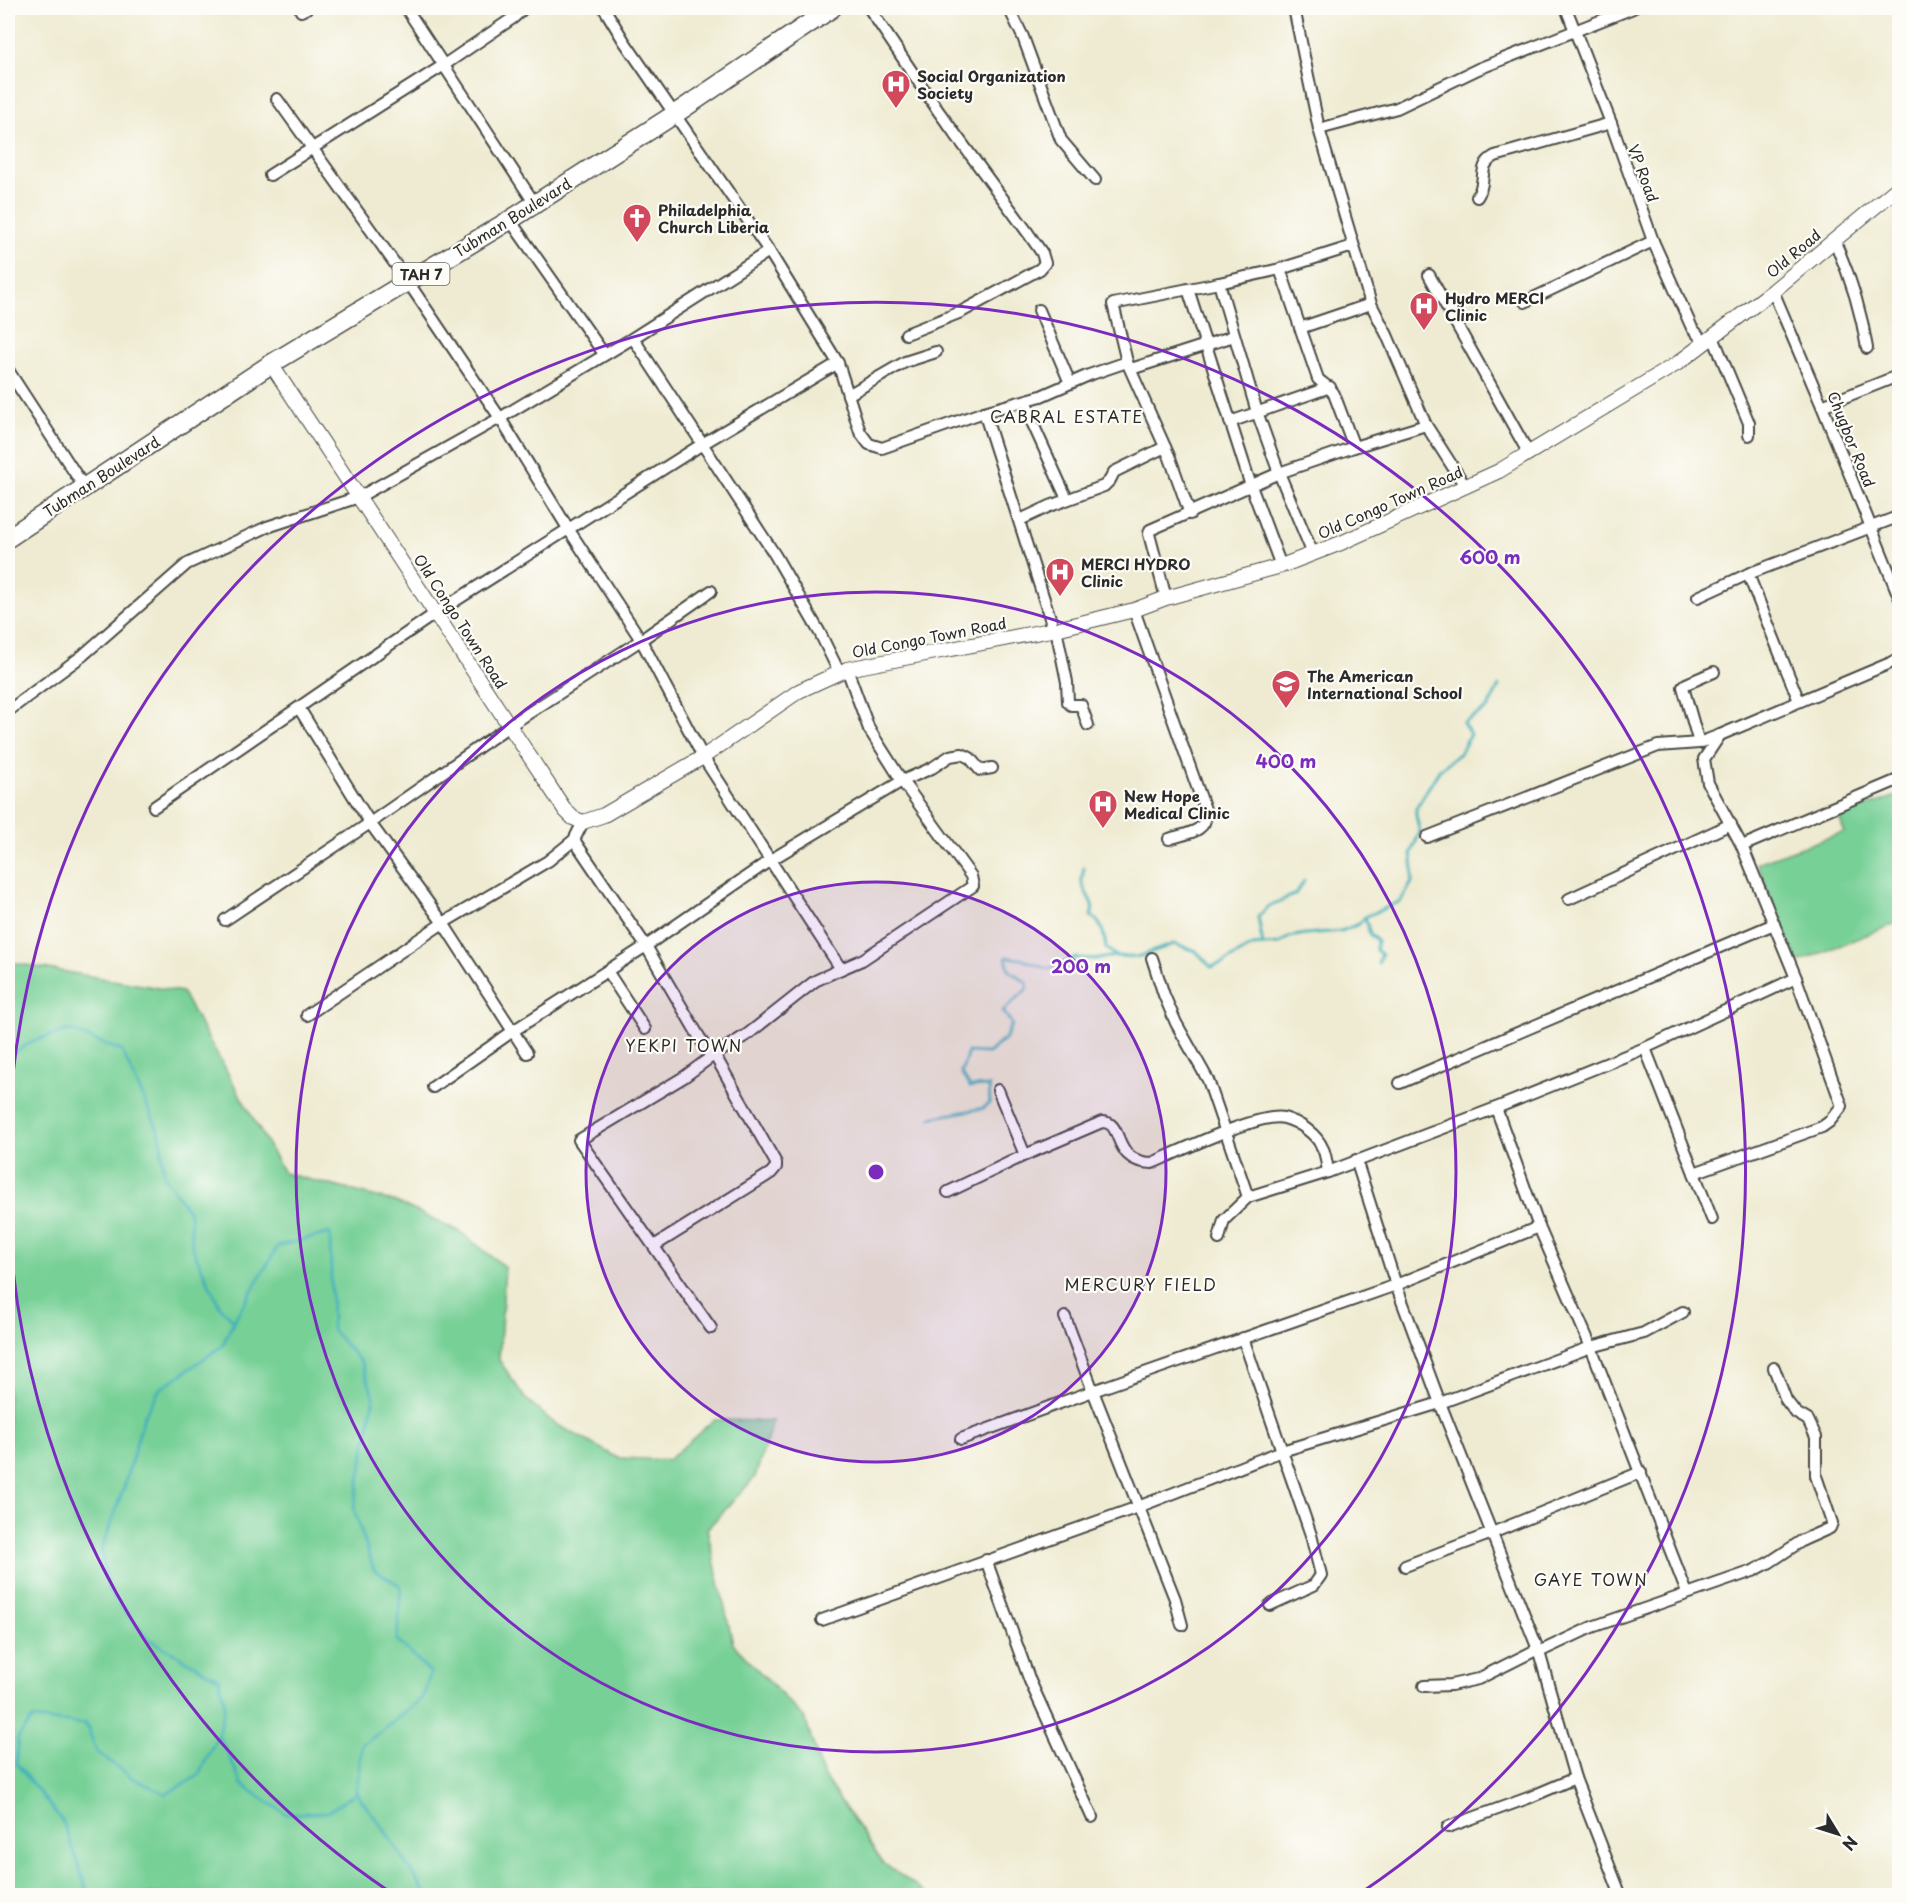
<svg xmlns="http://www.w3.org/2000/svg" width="1907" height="1903" font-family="'Playpen Sans',sans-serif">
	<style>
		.green { fill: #77d096; stroke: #517e60; stroke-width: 1.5 }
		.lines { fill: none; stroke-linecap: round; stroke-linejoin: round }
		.stream { stroke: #40b0ba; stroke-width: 3 }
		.minor-casing { stroke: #484844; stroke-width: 14 }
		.tertiary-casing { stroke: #484844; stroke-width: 16 }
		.trunk-casing { stroke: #484844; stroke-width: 21 }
		.minor { stroke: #fff; stroke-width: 10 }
		.tertiary { stroke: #fff; stroke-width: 14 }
		.trunk { stroke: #fff; stroke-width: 18 }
		.ring { fill: none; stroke: #7b2cbf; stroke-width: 3 }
		.labels { text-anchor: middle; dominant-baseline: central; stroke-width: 4.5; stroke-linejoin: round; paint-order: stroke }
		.shield { fill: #fdfcf7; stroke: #6a6a68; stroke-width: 1.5 }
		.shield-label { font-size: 14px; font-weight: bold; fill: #2b2b2b }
		.poi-label { font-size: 15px; font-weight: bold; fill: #2b2b2b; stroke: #fdfcf7; text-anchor: start }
		.street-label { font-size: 15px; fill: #2b2b2b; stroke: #fdfcf7 }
		.neighbourhood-label { font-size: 16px; letter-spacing: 1.5px; fill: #2b2b2b; stroke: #fdfcf7 }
		.centre { fill: #7b2cbf; stroke: #fdfcf7; stroke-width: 3 }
		.ring-label { font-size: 18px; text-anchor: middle; font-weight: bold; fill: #7b2cbf; stroke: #fdfcf7; stroke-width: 4.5; stroke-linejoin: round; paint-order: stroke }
	</style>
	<rect width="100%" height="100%" fill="#fdfcf7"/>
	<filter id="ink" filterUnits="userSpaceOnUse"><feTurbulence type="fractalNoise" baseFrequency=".0167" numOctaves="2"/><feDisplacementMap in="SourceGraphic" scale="12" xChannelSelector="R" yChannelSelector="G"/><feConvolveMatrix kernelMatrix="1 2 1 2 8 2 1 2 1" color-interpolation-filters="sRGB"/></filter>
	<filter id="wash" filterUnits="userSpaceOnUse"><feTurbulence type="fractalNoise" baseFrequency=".008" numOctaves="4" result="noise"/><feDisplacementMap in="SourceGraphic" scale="24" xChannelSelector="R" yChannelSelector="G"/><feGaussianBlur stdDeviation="1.35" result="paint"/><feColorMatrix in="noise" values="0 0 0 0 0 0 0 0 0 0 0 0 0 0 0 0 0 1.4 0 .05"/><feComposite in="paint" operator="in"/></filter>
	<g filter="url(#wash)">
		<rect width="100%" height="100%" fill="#efebd2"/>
		<g class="green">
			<polygon points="1899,795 1899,922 1796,963 1757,863 1844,832 1839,816"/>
			<polygon points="8,962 182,992 284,1173 396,1202 459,1231 505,1267 499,1360 525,1398 554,1423 618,1458 668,1460 714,1420 773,1421 755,1477 707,1529 733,1644 805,1719 824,1777 883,1863 929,1895 8,1895"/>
		</g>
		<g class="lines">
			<g class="stream">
				<path d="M1084,868C1083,873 1081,879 1082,883C1085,896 1097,903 1091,916C1103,923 1104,935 1106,948L1116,956"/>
				<polyline points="1365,917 1370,935 1377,940 1376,950 1382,955 1378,963"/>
				<polyline points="1263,945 1258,917 1269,906 1296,894 1304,881"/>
				<polyline points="8,1057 33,1041 69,1030 122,1051 160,1134 164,1176 190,1213 192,1247 220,1307 234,1321"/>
				<polyline points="930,1118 984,1108 990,1102 989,1086 970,1087 961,1073 968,1052 988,1053 1005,1039 1012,1024 1003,1011 1027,989 1027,983 1009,970 1006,957 1021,959 1048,969 1075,958 1096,959 1116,956 1137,957 1174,944 1196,951 1211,967 1223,963 1252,946 1279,944 1289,937 1305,934 1341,931 1359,924 1365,917 1401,901 1412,882 1413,869 1411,853 1420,832 1416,816 1416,808 1440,769 1461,752 1470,734 1463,723 1488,708 1499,686"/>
				<polyline points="218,1735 232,1762 241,1784 286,1814 328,1812 356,1793"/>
				<polyline points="89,1896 63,1822 16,1763 18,1738 32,1719 86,1724 97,1752 134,1779 166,1794 198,1776 218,1735 225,1706 219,1679 147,1638 108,1590 101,1551 124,1487 144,1416 160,1389 222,1346 234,1321 278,1246 330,1233 332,1330 361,1362 374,1397 354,1509 374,1570 401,1586 397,1640 431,1673 422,1698 378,1734 362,1744 356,1793 383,1828 427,1896"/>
			</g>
		</g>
	</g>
	<g filter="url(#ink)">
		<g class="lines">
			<g class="minor-casing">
				<g id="minor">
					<polyline points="406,8 535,204"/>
					<polyline points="604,8 624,41 769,251 838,363 860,432 869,444 882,448 984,412 1051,621 1049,630"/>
					<polyline points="869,8 939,112 1028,233 1042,253 1045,263 1040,269 961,312 906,334"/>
					<polyline points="1009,8 1023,37 1061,140 1095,180"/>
					<polyline points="1294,8 1319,129 1371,304 1387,335 1426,425 1465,486"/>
					<polyline points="1566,8 1611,123 1653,241 1692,328 1705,343"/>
					<polyline points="301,11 307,8"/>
					<polyline points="277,99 408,282 500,418 569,530 641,640 703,757 841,969 862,960 973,886 971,876 902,781 869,729 847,669"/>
					<polyline points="1319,129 1397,108 1478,69 1633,8"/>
					<polyline points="270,175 444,65 513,18 524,8"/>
					<path d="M1477,197C1488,181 1476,166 1495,156L1611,123"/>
					<polyline points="510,220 604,354"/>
					<path d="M1834,240C1850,275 1861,310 1867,348"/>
					<path d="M1280,269L1318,379C1324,385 1330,387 1334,394L1354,447"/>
					<polyline points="1429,275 1529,454"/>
					<polyline points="1219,283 1257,412 1279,473 1313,554"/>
					<polyline points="1188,289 1251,486 1281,566"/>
					<polyline points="1773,291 1822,406 1900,599"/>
					<polyline points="1525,302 1653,241"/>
					<polyline points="1039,310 1070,383"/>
					<polyline points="1300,328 1371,304"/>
					<polyline points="1713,337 1749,423 1749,435"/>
					<polyline points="633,338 775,555 820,633 839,672"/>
					<polyline points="1131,369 1234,336"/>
					<polyline points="8,370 84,487"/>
					<polyline points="848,395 905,362 936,352"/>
					<polyline points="1027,401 1032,422 1067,499"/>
					<polyline points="1822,406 1900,375"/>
					<polyline points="984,412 1041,396 1089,375 1127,362"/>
					<polyline points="1230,422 1330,387"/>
					<polyline points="1190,514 1170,458 1127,362 1113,304 1219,283 1280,269 1353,246"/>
					<polyline points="1020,520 1050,506 1104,486 1110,480 1114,472 1165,447"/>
					<polyline points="1748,574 1900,516"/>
					<polyline points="1698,597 1748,574 1799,701"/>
					<polyline points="1166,598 1149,534 1150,530 1279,473 1354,447 1426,425"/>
					<path d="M1134,610L1206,812C1207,833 1186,833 1169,839"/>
					<polyline points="1056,629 1067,682 1068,702 1071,705 1081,705 1088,725"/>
					<polyline points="299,708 370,823 443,923 527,1053"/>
					<polyline points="8,711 82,656 187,564 267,527 359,497 500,418 633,338 769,251"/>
					<polyline points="1699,743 1683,687 1686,684 1714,672"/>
					<polyline points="154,807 436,613 704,443 838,363"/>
					<polyline points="1427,837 1658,746 1699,743 1720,735 1900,659"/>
					<polyline points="574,840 646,946 711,1057"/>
					<polyline points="1742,846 1900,779"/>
					<polyline points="1569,899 1731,824"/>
					<polyline points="225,920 370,823 509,726 641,640 711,591"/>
					<polyline points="1152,958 1164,995 1176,1023 1208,1080 1248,1197"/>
					<polyline points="607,971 645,1029"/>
					<polyline points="307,1015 443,923 548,861 574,840 583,822"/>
					<polyline points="1645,1048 1712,1219"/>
					<polyline points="1400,1083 1774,924"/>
					<polyline points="433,1087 513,1031 646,946 769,861 902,781 932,768 950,756 962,754 970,758 980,770 992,768"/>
					<polyline points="998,1090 1025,1155"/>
					<polyline points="1496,1108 1539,1227 1591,1347 1687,1593"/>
					<polyline points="1356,1160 1396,1285 1440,1403 1539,1652 1575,1778 1621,1896"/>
					<polyline points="1694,1173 1822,1127 1829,1122 1842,1106 1796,978 1742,846 1708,783 1704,759 1720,735"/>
					<path d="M948,1192L1025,1155L1102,1122C1125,1121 1110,1162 1152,1163C1178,1152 1260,1112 1284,1118C1299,1122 1317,1134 1323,1149C1326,1155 1327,1165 1328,1172L1496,1108L1645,1048L1796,978"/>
					<polyline points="1219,1239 1224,1220 1248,1197 1328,1172"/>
					<polyline points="654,1246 771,1173 776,1167 776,1163 714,1054"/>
					<polyline points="1065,1317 1093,1391 1396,1285 1539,1227"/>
					<polyline points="711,1328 579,1140 684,1077 711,1057 748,1034 815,981 841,969"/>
					<polyline points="1243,1338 1311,1535 1321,1575 1314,1585 1270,1605"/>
					<polyline points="961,1439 1093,1391 1175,1599 1182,1625"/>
					<polyline points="986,1560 1030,1681 1092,1817"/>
					<polyline points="1405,1566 1492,1533 1641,1472"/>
					<polyline points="822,1620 1138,1507 1282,1451 1440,1403 1591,1347 1644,1333 1683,1312"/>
					<polyline points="1539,1652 1592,1627 1753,1571 1770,1562 1803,1540 1830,1528 1832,1523 1816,1476 1816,1437 1808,1420 1796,1413 1786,1400 1774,1368"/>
					<polyline points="1424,1686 1451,1685 1478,1679 1538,1649"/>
					<polyline points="1448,1827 1528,1798 1575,1778"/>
				</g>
			</g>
			<g class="tertiary-casing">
				<polyline id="tertiary" points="271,364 565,810 573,818 583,822 604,815 703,757 799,691 847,669 1056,629 1134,610 1166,598 1281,566 1341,543 1499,471 1678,363 1773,291 1900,186"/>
			</g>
			<g class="trunk-casing">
				<polyline id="trunk" points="8,538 271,364 510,220 675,114 832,8"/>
			</g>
			<use href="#minor" class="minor"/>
			<use href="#tertiary" class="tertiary"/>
			<use href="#trunk" class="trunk"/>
		</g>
	</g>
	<circle cx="876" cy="1172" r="290" fill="#7b2cbf" fill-opacity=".12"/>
	<g class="ring">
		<circle cx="876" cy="1172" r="290"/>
		<circle cx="876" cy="1172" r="580"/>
		<path d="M390 1892A869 869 0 0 1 8 1202M8 1142A869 869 0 1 1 1362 1892"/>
	</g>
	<defs>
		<g id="hospital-pin" transform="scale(1.5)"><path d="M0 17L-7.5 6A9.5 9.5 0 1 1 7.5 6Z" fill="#d1495b" stroke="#fdfcf7"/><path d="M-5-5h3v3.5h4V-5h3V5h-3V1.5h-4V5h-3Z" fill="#fff"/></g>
		<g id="church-pin" transform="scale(1.5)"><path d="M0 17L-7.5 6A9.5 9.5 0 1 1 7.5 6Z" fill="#d1495b" stroke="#fdfcf7"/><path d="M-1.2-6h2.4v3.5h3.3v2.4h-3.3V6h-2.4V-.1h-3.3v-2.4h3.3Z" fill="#fff"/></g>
		<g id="school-pin" transform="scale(1.5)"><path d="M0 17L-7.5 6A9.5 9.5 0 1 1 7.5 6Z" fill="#d1495b" stroke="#fdfcf7"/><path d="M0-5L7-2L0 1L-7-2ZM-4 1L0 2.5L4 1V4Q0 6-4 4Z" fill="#fff"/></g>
	</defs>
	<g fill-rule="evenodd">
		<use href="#hospital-pin" x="896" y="84"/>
		<use href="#church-pin" x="637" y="218"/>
		<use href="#hospital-pin" x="1424" y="306"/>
		<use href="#hospital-pin" x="1060" y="572"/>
		<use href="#school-pin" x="1286" y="684"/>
		<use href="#hospital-pin" x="1103" y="804"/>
	</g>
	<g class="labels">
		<rect class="shield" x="392.5" y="263" width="57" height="22" rx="4.5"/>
		<g class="shield-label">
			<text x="421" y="274">TAH 7</text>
		</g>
		<g class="poi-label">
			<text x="917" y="75">Social Organization<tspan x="917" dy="17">Society</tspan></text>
			<text x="658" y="209">Philadelphia<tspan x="658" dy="17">Church Liberia</tspan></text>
			<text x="1445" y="297">Hydro MERCI<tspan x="1445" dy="17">Clinic</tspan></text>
			<text x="1081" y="563">MERCI HYDRO<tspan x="1081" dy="17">Clinic</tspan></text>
			<text x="1307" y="675">The American<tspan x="1307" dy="17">International School</tspan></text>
			<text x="1124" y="795">New Hope<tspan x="1124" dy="17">Medical Clinic</tspan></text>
		</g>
		<g class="street-label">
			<text transform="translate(1644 173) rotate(70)">VP Road</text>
			<text transform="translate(512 217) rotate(-32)">Tubman Boulevard</text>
			<text transform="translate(1793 253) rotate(-40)">Old Road</text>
			<text transform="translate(1852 439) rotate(68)">Chugbor Road</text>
			<text transform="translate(101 476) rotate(-33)">Tubman Boulevard</text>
			<text transform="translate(1390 502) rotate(-24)">Old Congo Town Road</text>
			<text transform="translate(461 621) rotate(57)">Old Congo Town Road</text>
			<text transform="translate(929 637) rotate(-11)">Old Congo Town Road</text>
		</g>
		<g class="neighbourhood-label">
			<text x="1067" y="416">CABRAL ESTATE</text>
			<text x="684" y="1045">YEKPI TOWN</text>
			<text x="1141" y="1284">MERCURY FIELD</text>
			<text x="1591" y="1579">GAYE TOWN</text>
		</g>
	</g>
	<circle cx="876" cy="1172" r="9" class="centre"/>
	<g class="ring-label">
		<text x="1490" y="564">600 m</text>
		<text x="1286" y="768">400 m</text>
		<text x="1081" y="973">200 m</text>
	</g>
	<rect width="1907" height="1903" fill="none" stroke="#fdfcf7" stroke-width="30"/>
	<g transform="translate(1838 1834) rotate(128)" stroke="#fdfcf7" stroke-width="4.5" paint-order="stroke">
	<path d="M0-4.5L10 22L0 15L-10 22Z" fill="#2b2b2b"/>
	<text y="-9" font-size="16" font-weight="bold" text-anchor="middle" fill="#2b2b2b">N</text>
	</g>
</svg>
